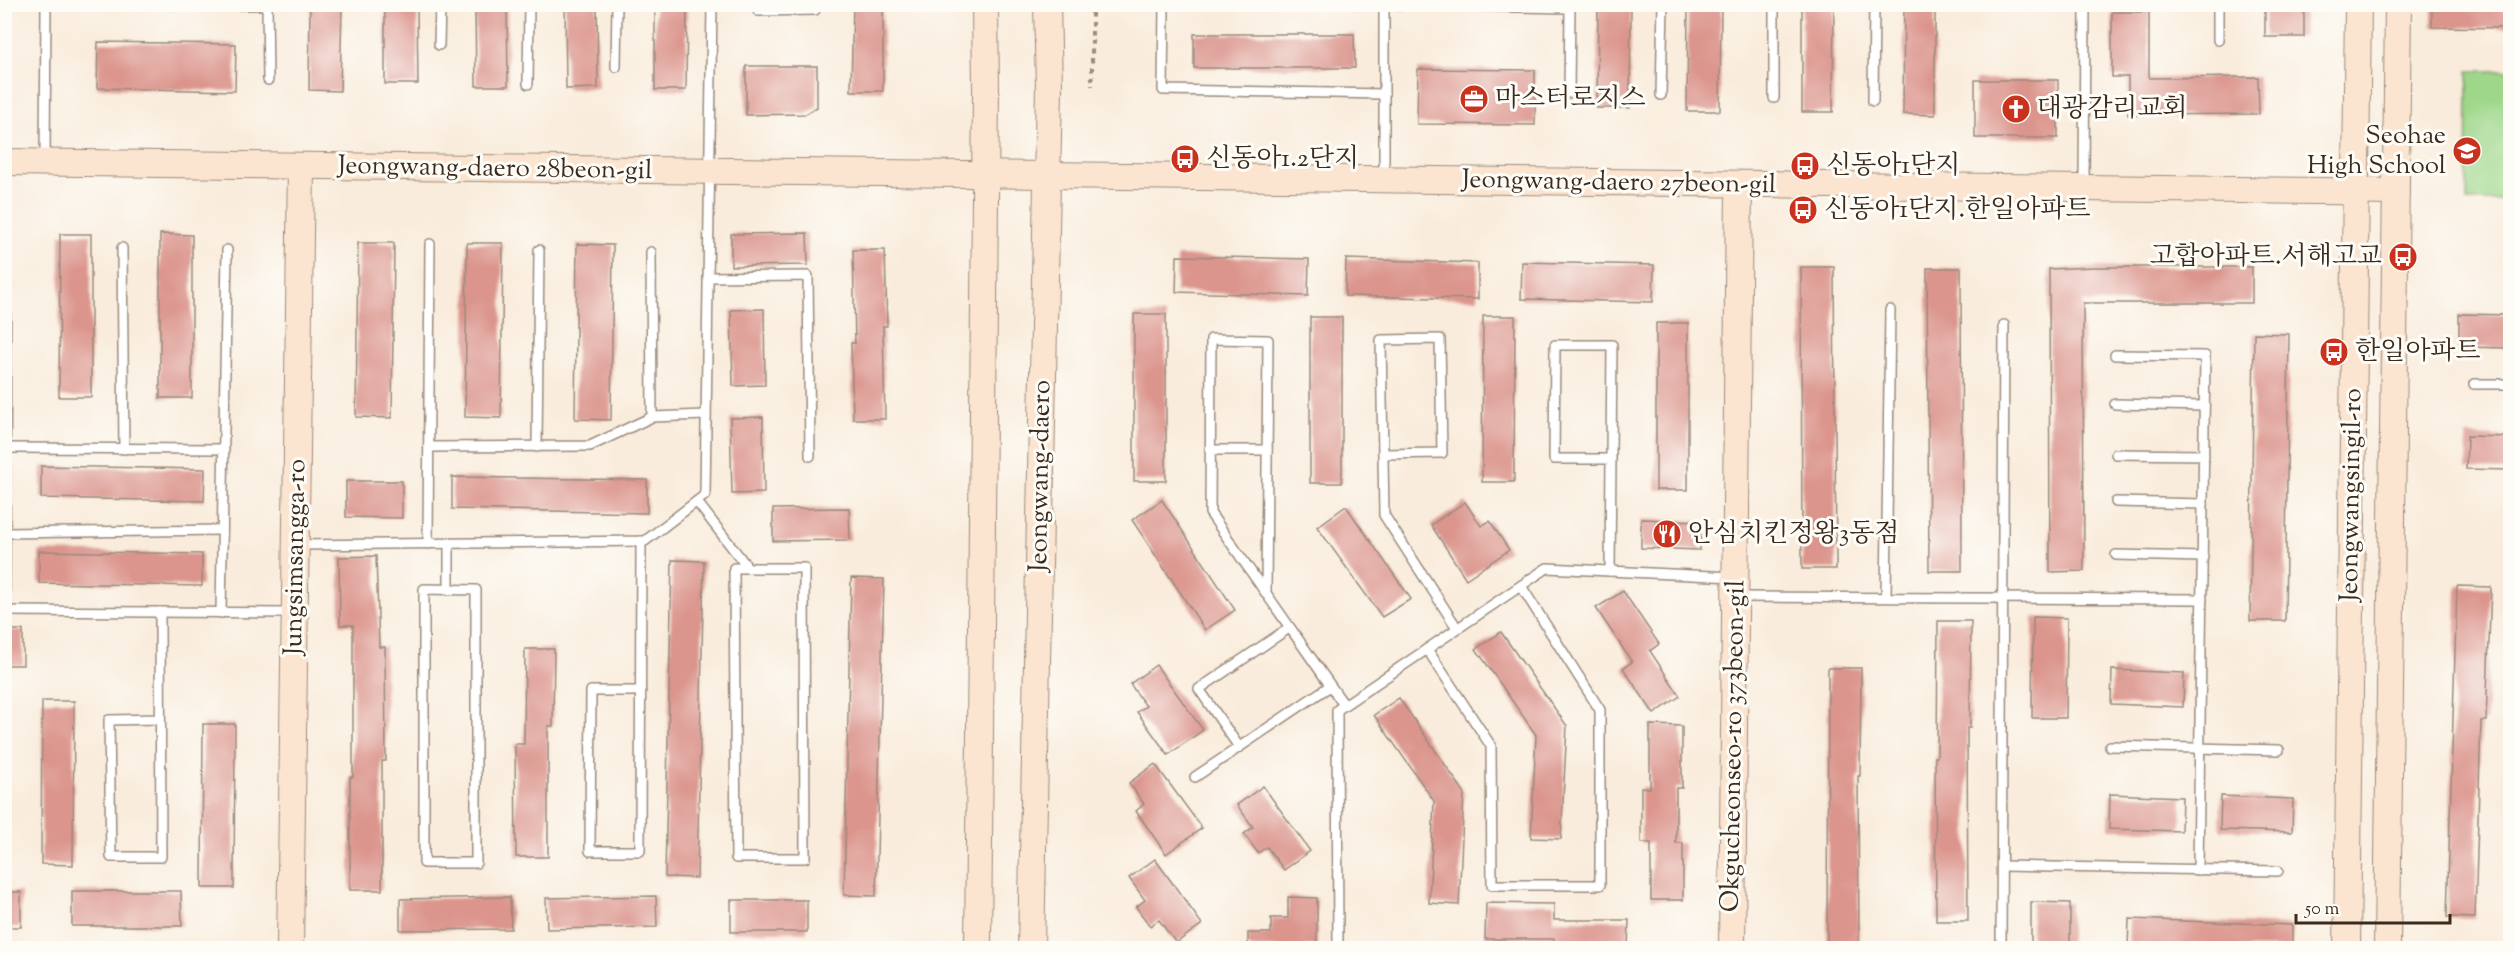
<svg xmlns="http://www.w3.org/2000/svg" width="2515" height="953" font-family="'Sorts Mill Goudy','Noto Serif KR',serif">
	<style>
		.green { fill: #9ed78a; stroke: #6c8054; stroke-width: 1.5 }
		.building { fill: #db958d }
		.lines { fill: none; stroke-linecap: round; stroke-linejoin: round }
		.lane-casing { stroke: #9a8b7d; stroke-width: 12 }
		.secondary-casing { stroke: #9a8b7d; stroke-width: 28 }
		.path { stroke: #9a8b7d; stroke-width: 4; stroke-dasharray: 4.5 4.5; stroke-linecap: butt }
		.lane { stroke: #fff; stroke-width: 9 }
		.secondary { stroke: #fce5d0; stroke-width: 26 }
		.labels { text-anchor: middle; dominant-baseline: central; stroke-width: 6; stroke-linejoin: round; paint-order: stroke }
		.poi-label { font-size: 26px; fill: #3b2a1e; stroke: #fdfcf7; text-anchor: start }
		.street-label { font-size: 26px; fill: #3b2a1e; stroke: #fdfcf7 }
	</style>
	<rect width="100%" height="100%" fill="#fdfcf7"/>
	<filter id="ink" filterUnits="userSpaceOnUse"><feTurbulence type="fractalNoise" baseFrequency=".0167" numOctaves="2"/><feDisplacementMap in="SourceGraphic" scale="12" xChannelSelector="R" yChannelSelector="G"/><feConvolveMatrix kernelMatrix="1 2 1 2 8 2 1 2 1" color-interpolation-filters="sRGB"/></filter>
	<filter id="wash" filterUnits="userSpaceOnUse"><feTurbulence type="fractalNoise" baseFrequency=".008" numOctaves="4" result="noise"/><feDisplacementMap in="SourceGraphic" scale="24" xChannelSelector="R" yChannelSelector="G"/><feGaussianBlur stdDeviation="1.35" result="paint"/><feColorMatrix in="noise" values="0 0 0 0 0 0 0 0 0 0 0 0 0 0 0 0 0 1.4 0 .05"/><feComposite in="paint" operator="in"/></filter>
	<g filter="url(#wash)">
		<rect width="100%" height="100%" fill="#f9ecdc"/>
		<polygon class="green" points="2468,71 2510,71 2510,201 2467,201"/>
		<g id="blocks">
			<g class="building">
				<polygon points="310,4 342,4 340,91 309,90"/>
				<polygon points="385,4 417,4 418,84 385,84"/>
				<polygon points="475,4 507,4 508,86 476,86"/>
				<polygon points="565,4 597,4 598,88 566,89"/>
				<polygon points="655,4 687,4 686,90 655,90"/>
				<polygon points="853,4 883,4 883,91 851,91"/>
				<polygon points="1598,4 1631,4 1630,108 1597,108"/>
				<polygon points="1688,4 1721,4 1720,111 1687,111"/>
				<polygon points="1802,4 1834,4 1833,112 1802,112"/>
				<polygon points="1904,4 1935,4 1935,115 1903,114"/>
				<rect x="2265" y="4" width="39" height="33"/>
				<polygon points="2432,4 2511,4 2511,28 2432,27"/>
				<polygon points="2112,12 2149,12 2149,78 2258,77 2259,114 2128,115 2128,77 2112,77"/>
				<polygon points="1194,34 1354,34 1355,68 1194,68"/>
				<polygon points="98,42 236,44 235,91 97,88"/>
				<polygon points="746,66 817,66 817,107 806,114 746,115"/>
				<polygon points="1418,69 1535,70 1535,125 1417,124"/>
				<rect x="1975" y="80" width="83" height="58"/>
				<polygon points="807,233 808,265 731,266 731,234"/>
				<polygon points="60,234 91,234 91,397 59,397"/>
				<polygon points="160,234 192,235 192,398 160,398"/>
				<polygon points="358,243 394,243 392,418 356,417"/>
				<polygon points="467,243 503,243 501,418 465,417"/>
				<polygon points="577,244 613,245 611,420 575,419"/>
				<polygon points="853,250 885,250 887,326 883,326 885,419 853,419 851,343 855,343"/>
				<polygon points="1177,256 1309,259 1308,296 1176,292"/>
				<polygon points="1346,259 1478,263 1478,299 1345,296"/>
				<polygon points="1522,262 1654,265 1653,302 1521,299"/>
				<polygon points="1801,267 1834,267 1836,569 1802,569"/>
				<polygon points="2093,267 2252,267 2252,303 2083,303 2084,571 2050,572 2049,269"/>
				<polygon points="1927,268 1961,268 1962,571 1929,571"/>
				<polygon points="764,309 765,385 733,386 731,310"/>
				<rect x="1134" y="314" width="32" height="167"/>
				<polygon points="2459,314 2511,315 2511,348 2459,347"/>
				<polygon points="1483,316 1515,316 1514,482 1482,482"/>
				<rect x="1310" y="317" width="32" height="166"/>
				<rect x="1656" y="323" width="32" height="167"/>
				<polygon points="2254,333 2289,334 2285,621 2250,621"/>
				<polygon points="763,417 764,493 732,494 730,418"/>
				<polygon points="2467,436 2511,437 2511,470 2466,469"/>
				<polygon points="41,466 205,469 204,501 41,498"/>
				<polygon points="452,477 647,480 647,513 452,509"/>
				<polygon points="346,481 402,481 402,518 346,517"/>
				<polygon points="1162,500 1235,610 1205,630 1132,520"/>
				<polygon points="1465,502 1481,526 1490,521 1509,550 1466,579 1431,525"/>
				<polygon points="1346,506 1411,599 1382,617 1317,527"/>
				<polygon points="849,508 850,540 773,541 773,509"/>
				<polygon points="1641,519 1701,521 1700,550 1641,548"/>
				<polygon points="39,551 202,554 202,586 39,583"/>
				<polygon points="376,556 379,647 385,647 386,761 382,761 382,890 350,890 350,777 353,777 353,625 340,625 339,557"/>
				<polygon points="672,560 704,561 697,878 665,877"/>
				<polygon points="851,578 884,579 876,896 844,895"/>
				<polygon points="2457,586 2491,587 2486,721 2481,721 2475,918 2447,917"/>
				<polygon points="1623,591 1659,644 1650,651 1680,696 1654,714 1623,668 1632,662 1596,608"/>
				<polygon points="2033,617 2067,618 2066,718 2032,718"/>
				<polygon points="1938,621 1971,621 1970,728 1967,728 1968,921 1936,921 1935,757 1937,757"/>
				<rect x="4" y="630" width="19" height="35"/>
				<polygon points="1501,632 1567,726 1561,839 1531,838 1536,735 1476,649"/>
				<polygon points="525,649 554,649 553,726 548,726 548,857 516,857 515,744 524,744"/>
				<polygon points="1156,665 1203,730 1168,755 1137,712 1146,706 1130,684"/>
				<polygon points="1828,668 1861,668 1860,776 1858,776 1859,948 1827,948"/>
				<polygon points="2112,670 2184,673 2183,707 2111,704"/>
				<polygon points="1399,698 1464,792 1459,905 1429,903 1434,801 1374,715"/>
				<polygon points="42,701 74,701 73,865 41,864"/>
				<polygon points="203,724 235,724 234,888 202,888"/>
				<polygon points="1650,725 1682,726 1682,788 1676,788 1676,843 1683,843 1683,900 1651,900 1651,843 1641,843 1641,787 1650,788"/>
				<polygon points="1155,764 1202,828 1166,854 1136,811 1144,804 1129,783"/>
				<polygon points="1263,786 1310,851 1284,870 1267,847 1258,853 1244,834 1253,827 1237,805"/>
				<polygon points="2110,794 2182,797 2181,831 2109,829"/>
				<polygon points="2221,796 2293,799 2292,832 2220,830"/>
				<polygon points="1155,859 1202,924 1176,943 1159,920 1150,926 1136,907 1145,900 1129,878"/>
				<polygon points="72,891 181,891 182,926 72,926"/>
				<rect x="4" y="892" width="17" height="35"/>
				<polygon points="656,896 657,927 547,929 546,898"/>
				<polygon points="510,897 511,929 400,930 400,899"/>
				<polygon points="1288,897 1317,898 1317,946 1306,946 1306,948 1248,948 1248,933 1271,933 1271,918 1288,918"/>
				<rect x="731" y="900" width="76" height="32"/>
				<polygon points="2031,902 2070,903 2070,948 2031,948"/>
				<polygon points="1486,903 1554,904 1554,920 1629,920 1628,948 1554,948 1554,939 1485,939"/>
				<polygon points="2129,919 2292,925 2292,948 2128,948"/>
			</g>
		</g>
	</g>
	<g filter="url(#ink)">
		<use href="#blocks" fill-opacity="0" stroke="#9a8b7d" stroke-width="1.5"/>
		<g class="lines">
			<g class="lane-casing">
				<g id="lane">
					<polyline points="154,4 267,5"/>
					<polyline points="267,4 268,80"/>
					<polyline points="758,4 758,11 815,10 815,4"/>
					<polyline points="1164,4 1163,90 1384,94"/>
					<polyline points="1359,4 1570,8 1569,93"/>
					<polyline points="1384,4 1384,179"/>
					<polyline points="2218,4 2218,40"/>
					<polyline points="439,45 440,4"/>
					<polyline points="616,67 617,4"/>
					<polyline points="528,84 529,4"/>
					<polyline points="1661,95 1663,4"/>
					<polyline points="1774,98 1774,4"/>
					<polyline points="1873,101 1874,4"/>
					<polyline points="45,161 46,4"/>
					<polyline points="2084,185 2085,4"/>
					<polyline points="122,248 124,449"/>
					<polyline points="651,252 652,417"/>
					<polyline points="708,277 808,276 810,456"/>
					<polyline points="2115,355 2205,356 2198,870"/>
					<polyline points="2474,384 2510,384"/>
					<polyline points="2115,404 2204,406"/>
					<polyline points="429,447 590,446 652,417 706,415"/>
					<polyline points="537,447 539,250"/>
					<polyline points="6,448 224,449"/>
					<polyline points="1210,450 1267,450"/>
					<polyline points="1383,454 1442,453 1440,339 1381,340 1384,515 1457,628"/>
					<polyline points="2116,454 2204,455"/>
					<polyline points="697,502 748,568"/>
					<polyline points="2116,502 2203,504"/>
					<polyline points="5,533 222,530"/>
					<polyline points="641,541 640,851 590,851 591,691 641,691"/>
					<polyline points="428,544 430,244"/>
					<polyline points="299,545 645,541 705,495 712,4"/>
					<polyline points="2116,555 2203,557"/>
					<polygon points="734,568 804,568 805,858 736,858"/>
					<polyline points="1610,571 1612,345 1555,345 1554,459 1611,459"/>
					<polygon points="424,589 476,590 476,863 424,863"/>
					<polyline points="449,590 449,543"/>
					<polyline points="1266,594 1268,340 1211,339 1210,513 1344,705"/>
					<polyline points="1736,597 2202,599"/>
					<polyline points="1886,597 1890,310"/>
					<polyline points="4,611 293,613"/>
					<polyline points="5,611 6,165"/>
					<polyline points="160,612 161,857 111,857 109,720 160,719"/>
					<polyline points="221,613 227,250"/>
					<polyline points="1427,649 1491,746 1492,885 1600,885 1600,710 1521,586"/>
					<polyline points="2110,746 2279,750"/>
					<polyline points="1239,747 1199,689 1289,628"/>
					<polyline points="1195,777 1330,686"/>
					<polyline points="2002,866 2278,871"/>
					<polyline points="1338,948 1337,710 1547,568 1733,577"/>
					<polyline points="2001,948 2004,325"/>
				</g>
			</g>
			<g class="secondary-casing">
				<g id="secondary">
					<polyline points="4,162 2396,192"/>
					<polyline points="290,948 301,166"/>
					<polyline points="978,948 986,91 985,4"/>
					<polyline points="1031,948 1049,88 1047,4"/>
					<polyline points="1732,948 1739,184"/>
					<polyline points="2347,948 2358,4"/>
					<polyline points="2387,948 2398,4"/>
				</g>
			</g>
			<polyline class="path" points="1092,4 1092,86"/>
			<use href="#lane" class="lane"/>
			<use href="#secondary" class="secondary"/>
		</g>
	</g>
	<defs>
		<g id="office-disc" transform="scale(1.5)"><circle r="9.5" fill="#c8321e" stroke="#fdfcf7"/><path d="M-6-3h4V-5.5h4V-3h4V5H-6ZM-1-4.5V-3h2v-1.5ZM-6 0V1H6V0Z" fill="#fff"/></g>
		<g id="church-disc" transform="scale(1.5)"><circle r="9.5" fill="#c8321e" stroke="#fdfcf7"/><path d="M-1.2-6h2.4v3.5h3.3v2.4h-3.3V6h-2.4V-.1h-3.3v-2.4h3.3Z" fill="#fff"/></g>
		<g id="school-disc" transform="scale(1.5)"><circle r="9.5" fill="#c8321e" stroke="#fdfcf7"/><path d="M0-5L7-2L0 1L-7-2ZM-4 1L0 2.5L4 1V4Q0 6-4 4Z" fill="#fff"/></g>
		<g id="bus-disc" transform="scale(1.5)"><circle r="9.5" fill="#c8321e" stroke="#fdfcf7"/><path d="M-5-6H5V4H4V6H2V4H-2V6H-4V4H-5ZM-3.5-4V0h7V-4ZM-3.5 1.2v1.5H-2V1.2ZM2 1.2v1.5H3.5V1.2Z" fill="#fff"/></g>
		<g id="restaurant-disc" transform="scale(1.5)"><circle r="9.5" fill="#c8321e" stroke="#fdfcf7"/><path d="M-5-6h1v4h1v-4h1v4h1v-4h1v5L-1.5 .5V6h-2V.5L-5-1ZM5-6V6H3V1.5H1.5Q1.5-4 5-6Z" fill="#fff"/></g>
	</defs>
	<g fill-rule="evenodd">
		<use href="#office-disc" x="1474" y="99"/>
		<use href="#church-disc" x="2016" y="109"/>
		<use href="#school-disc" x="2467" y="151"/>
		<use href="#bus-disc" x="1185" y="159"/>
		<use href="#bus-disc" x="1805" y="166"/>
		<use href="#bus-disc" x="1803" y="210"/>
		<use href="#bus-disc" x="2403" y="257"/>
		<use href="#bus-disc" x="2334" y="352"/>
		<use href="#restaurant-disc" x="1667" y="534"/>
	</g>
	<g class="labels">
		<g class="poi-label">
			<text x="1495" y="99">마스터로지스</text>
			<text x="2037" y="109">대광감리교회</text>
			<text x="2446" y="136" text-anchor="end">Seohae<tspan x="2446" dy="30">High School</tspan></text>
			<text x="1206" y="159">신동아1.2단지</text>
			<text x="1826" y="166">신동아1단지</text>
			<text x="1824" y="210">신동아1단지.한일아파트</text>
			<text x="2382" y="257" text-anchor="end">고합아파트.서해고교</text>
			<text x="2355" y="352">한일아파트</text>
			<text x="1688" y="534">안심치킨정왕3동점</text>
		</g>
		<g class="street-label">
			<text transform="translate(495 169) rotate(1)">Jeongwang-daero 28beon-gil</text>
			<text transform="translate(1619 183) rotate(1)">Jeongwang-daero 27beon-gil</text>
			<text transform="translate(1041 476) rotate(-89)">Jeongwang-daero</text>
			<text transform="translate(2352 495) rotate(-89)">Jeongwangsingil-ro</text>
			<text transform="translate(296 557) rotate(-89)">Jungsimsangga-ro</text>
			<text transform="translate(1734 746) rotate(-89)">Okgucheonseo-ro 373beon-gil</text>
		</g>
	</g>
	<rect width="2515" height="953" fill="none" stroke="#fdfcf7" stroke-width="24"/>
	<path d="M2296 914v9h154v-9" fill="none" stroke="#3b2a1e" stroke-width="3"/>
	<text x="2305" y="914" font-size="18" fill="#3b2a1e" stroke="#fdfcf7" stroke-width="4.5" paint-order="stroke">50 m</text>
</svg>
